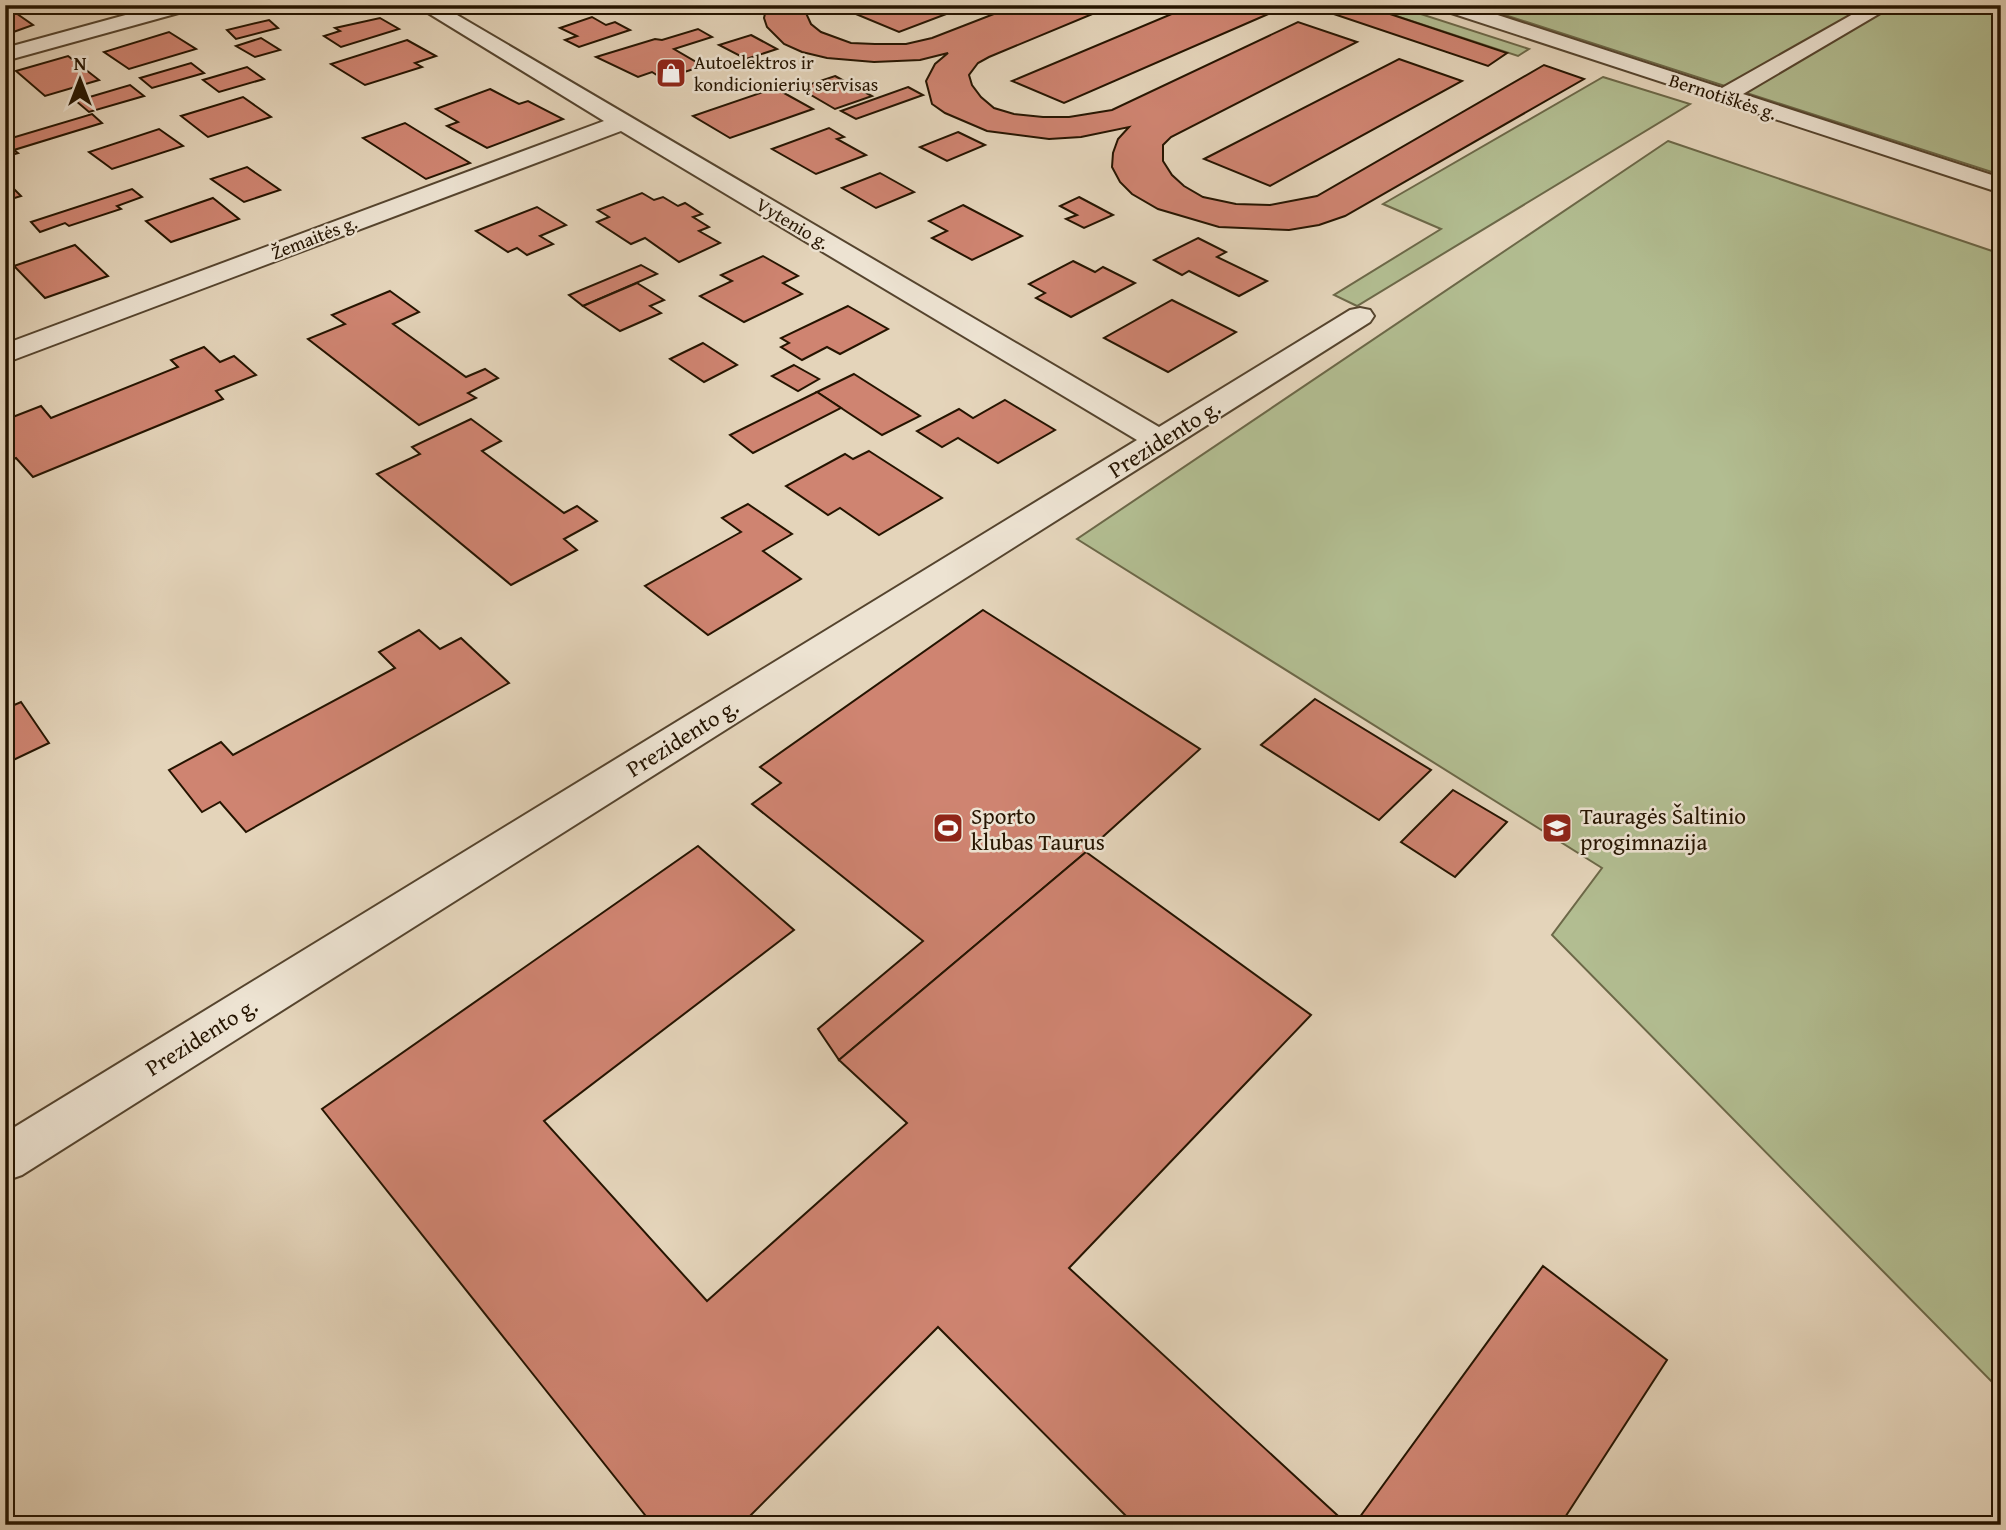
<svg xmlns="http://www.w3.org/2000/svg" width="2006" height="1530" font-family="'Gentium Book Plus',serif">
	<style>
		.green { fill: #b2bd91; stroke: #6c6848; stroke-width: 2 }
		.building { fill: #cf8471; stroke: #251400; stroke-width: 2 }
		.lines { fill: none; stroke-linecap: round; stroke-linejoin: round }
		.street-casing { stroke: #55442e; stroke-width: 4 }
		.street { fill: #ede3d2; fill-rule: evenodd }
		.labels { text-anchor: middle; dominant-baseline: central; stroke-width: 5; stroke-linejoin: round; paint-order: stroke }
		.far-poi-label { font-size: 19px; fill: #251400; stroke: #ede3d2; text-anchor: start }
		.far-street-label { font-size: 19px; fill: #251400; stroke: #ede3d2 }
		.street-label { font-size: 23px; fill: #251400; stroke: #ede3d2 }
		.poi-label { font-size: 23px; fill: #251400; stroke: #ede3d2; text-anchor: start }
	</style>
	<rect width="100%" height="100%" fill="#e4d4ba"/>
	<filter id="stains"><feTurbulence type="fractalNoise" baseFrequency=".00286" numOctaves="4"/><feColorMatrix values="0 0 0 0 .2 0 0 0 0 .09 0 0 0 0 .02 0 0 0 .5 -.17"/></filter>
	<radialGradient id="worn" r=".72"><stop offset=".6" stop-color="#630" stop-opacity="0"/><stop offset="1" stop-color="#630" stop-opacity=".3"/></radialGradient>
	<g class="green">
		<polygon points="1363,5 1393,5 1529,49 1518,56"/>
		<polygon points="1474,5 2001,5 2001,175"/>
		<polygon points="1603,77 1690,104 1357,306 1334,295 1441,229 1383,204"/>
		<polygon points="1668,141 2001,254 2001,1373 1994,1384 1552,935 1602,868 1077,539"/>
	</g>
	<g class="building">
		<polygon points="62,5 104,5 74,13"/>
		<polygon points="767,5 810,5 805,11 811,24 821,32 851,43 875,44 906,44 932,38 1017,5 1114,5 989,57 978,63 969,75 972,85 981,97 994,108 1014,114 1043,117 1069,117 1112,110 1298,22 1357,42 1171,137 1163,145 1163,161 1172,175 1184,186 1203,197 1236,204 1270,205 1317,196 1544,65 1584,79 1345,216 1319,225 1289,230 1219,227 1158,209 1132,194 1120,182 1112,167 1113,153 1118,139 1129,127 1081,137 1049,139 987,131 945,113 932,104 926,81 935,64 948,53 920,60 874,62 827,58 802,52 784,44 767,27 764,18"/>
		<polygon points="869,5 970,5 899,32 851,12"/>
		<polygon points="1193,5 1239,5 1266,15 1064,103 1012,81"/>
		<polygon points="1307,5 1363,5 1507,53 1488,66"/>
		<polygon points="13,11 33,25 5,35 5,13"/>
		<polygon points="592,17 606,25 615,22 630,30 579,47 565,40 577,36 560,28"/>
		<polygon points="380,18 399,29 341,47 324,36 340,31 335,28"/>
		<polygon points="269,20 278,28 236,39 227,30"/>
		<polygon points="698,29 712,37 674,49 703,66 663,79 652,72 638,77 596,57 655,39 662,40"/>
		<polygon points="169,32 196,49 129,69 104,52"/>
		<polygon points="751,35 777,49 746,59 719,45"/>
		<polygon points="261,38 280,50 255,57 236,46"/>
		<polygon points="407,40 436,56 415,63 422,67 365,85 331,64"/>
		<polygon points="68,56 99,80 45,96 16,71"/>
		<polygon points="1399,59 1462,81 1270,186 1204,159"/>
		<polygon points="191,63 204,73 152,88 140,78"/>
		<polygon points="247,67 264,79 219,92 203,80"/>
		<polygon points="835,76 872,96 835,109 799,88"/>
		<polygon points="130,85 144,96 89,112 76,101"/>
		<polygon points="908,87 923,95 856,119 841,111"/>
		<polygon points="775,88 813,109 730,138 693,116"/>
		<polygon points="490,89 519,104 528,101 563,119 487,148 447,126 458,122 436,109"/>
		<polygon points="243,97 271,117 208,137 181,116"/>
		<polygon points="92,114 102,123 14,150 18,153 5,157 5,140"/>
		<polygon points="405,123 470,163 426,179 363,138"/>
		<polygon points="829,128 844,137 837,139 866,155 816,174 772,149"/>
		<polygon points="159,129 183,146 112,169 89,152"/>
		<polygon points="958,132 985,145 947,161 920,147"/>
		<polygon points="247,167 280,190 244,202 211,179"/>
		<polygon points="880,173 914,192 876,208 842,188"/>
		<polygon points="5,180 21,196 5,201"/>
		<polygon points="132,189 142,197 117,206 121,209 69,226 65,223 40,232 31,222"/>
		<polygon points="642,193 654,200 663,197 678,206 685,203 702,214 693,217 709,227 699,231 720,243 679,262 645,238 631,244 597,222 609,217 598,210"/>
		<polygon points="1079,197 1113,215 1084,228 1066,219 1077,215 1060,206"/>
		<polygon points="213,198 239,219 171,242 146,221"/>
		<polygon points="963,205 1022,236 972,260 932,238 947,231 929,221"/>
		<polygon points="537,207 566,225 540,236 553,244 527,255 517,248 508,252 476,231"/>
		<polygon points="1198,238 1226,252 1217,257 1267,281 1239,296 1189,271 1182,275 1154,260"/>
		<polygon points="75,245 108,276 45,298 14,266"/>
		<polygon points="763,256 798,276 783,283 802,294 744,322 700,296 732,281 721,275"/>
		<polygon points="1073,261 1095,272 1103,267 1135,283 1071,317 1036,298 1045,293 1029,284"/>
		<polygon points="641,265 657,274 583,306 569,295"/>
		<polygon points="637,283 664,300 650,306 661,313 620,331 583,306"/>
		<polygon points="390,291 419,312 393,324 466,377 485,369 498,378 468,393 476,398 419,425 308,339 345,324 332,315"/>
		<polygon points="1172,300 1236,332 1168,372 1104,338"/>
		<polygon points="848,306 888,329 840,354 827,347 802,360 781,347 789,343 781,338"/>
		<polygon points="703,343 737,365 704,382 670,359"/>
		<polygon points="204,347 220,362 234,356 256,375 216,391 223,399 33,477 16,458 5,463 5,420 41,406 51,418 178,367 171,360"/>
		<polygon points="794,365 819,379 798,391 772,376"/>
		<polygon points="854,374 920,416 882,435 817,392"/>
		<polygon points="817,392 841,408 753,453 730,435"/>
		<polygon points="1005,400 1055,430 998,463 958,438 942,447 917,431 959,409 973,418"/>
		<polygon points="471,419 501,441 482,451 564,513 577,506 597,521 564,539 577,550 511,585 377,474 420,454 412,447"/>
		<polygon points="869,451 942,498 879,535 840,508 828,515 786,486 845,454 853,459"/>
		<polygon points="748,504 792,534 763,551 801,579 708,635 645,586 741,532 722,518"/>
		<polygon points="983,610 1200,749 1086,852 839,1060 818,1029 923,941 752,804 781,783 760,767"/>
		<polygon points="419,630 440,649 461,638 509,683 246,832 220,802 202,812 169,770 221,742 233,755 395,668 379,652"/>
		<polygon points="1315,699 1431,770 1379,820 1261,745"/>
		<polygon points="21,702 49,743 5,764 5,709"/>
		<polygon points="1453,790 1507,822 1455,877 1401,842"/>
		<polygon points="698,846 794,930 544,1121 707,1301 907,1123 839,1060 1086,852 1311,1015 1069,1268 1348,1525 1135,1525 938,1327 741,1525 653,1525 322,1109"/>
		<polygon points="1543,1266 1667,1360 1560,1525 1354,1525"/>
	</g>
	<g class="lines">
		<g class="street-casing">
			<g id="street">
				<polygon points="162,5 196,5 193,9 5,61 5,48"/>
				<polygon points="415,5 440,5 1159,427 1350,310 1360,308 1370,310 1374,316 1370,322 22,1175 5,1181 5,1133 1137,440 621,131 5,363 5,344 604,121"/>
				<polygon points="1436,5 1467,5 1722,88 1869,5 1894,5 1743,94 2001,178 2001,193 1439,9"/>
			</g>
		</g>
		<use href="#street" class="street"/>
	</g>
	<defs>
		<g id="shop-square" transform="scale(1.575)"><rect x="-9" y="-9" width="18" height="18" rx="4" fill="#8f2418" stroke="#ede3d2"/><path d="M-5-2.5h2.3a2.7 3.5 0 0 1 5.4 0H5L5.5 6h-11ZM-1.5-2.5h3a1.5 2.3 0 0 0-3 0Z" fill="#fff"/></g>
		<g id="stadium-square" transform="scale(1.575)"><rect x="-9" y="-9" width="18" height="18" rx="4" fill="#8f2418" stroke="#ede3d2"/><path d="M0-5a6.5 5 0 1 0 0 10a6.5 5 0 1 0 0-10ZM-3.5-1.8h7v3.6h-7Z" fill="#fff"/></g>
		<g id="school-square" transform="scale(1.575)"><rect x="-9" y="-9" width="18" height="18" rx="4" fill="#8f2418" stroke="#ede3d2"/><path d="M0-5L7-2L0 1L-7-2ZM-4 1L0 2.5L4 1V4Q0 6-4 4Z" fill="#fff"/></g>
	</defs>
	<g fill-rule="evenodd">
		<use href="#shop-square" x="671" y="73"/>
		<use href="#stadium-square" x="948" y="828"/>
		<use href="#school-square" x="1557" y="828"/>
	</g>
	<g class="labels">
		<g class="far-poi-label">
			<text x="694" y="62">Autoelektros ir<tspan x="694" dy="22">kondicionierių servisas</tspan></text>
		</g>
		<g class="far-street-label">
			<text transform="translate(1723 96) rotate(18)">Bernotiškės g.</text>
			<text transform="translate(793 223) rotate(31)">Vytenio g.</text>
			<text transform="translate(314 237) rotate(-21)">Žemaitės g.</text>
		</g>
		<g class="street-label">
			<text transform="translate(1164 438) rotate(-32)">Prezidento g.</text>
			<text transform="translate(682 737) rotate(-32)">Prezidento g.</text>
			<text transform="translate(201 1036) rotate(-32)">Prezidento g.</text>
		</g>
		<g class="poi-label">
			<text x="971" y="815">Sporto<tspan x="971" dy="26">klubas Taurus</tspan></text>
			<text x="1580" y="815">Tauragės Šaltinio<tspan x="1580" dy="26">progimnazija</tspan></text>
		</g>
	</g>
	<rect width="2006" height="1530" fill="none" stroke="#e4d4ba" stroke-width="28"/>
	<rect x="7" y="7" width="1992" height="1516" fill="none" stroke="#251400" stroke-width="3.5"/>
	<rect x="14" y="14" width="1978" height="1502" fill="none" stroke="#251400" stroke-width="2"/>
	<g transform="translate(80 80)" stroke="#ede3d2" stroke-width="5" paint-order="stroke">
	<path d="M0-5L12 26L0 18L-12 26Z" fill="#251400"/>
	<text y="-10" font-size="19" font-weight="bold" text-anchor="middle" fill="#251400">N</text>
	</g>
	<rect width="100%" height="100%" filter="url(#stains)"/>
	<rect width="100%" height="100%" fill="url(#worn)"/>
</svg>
